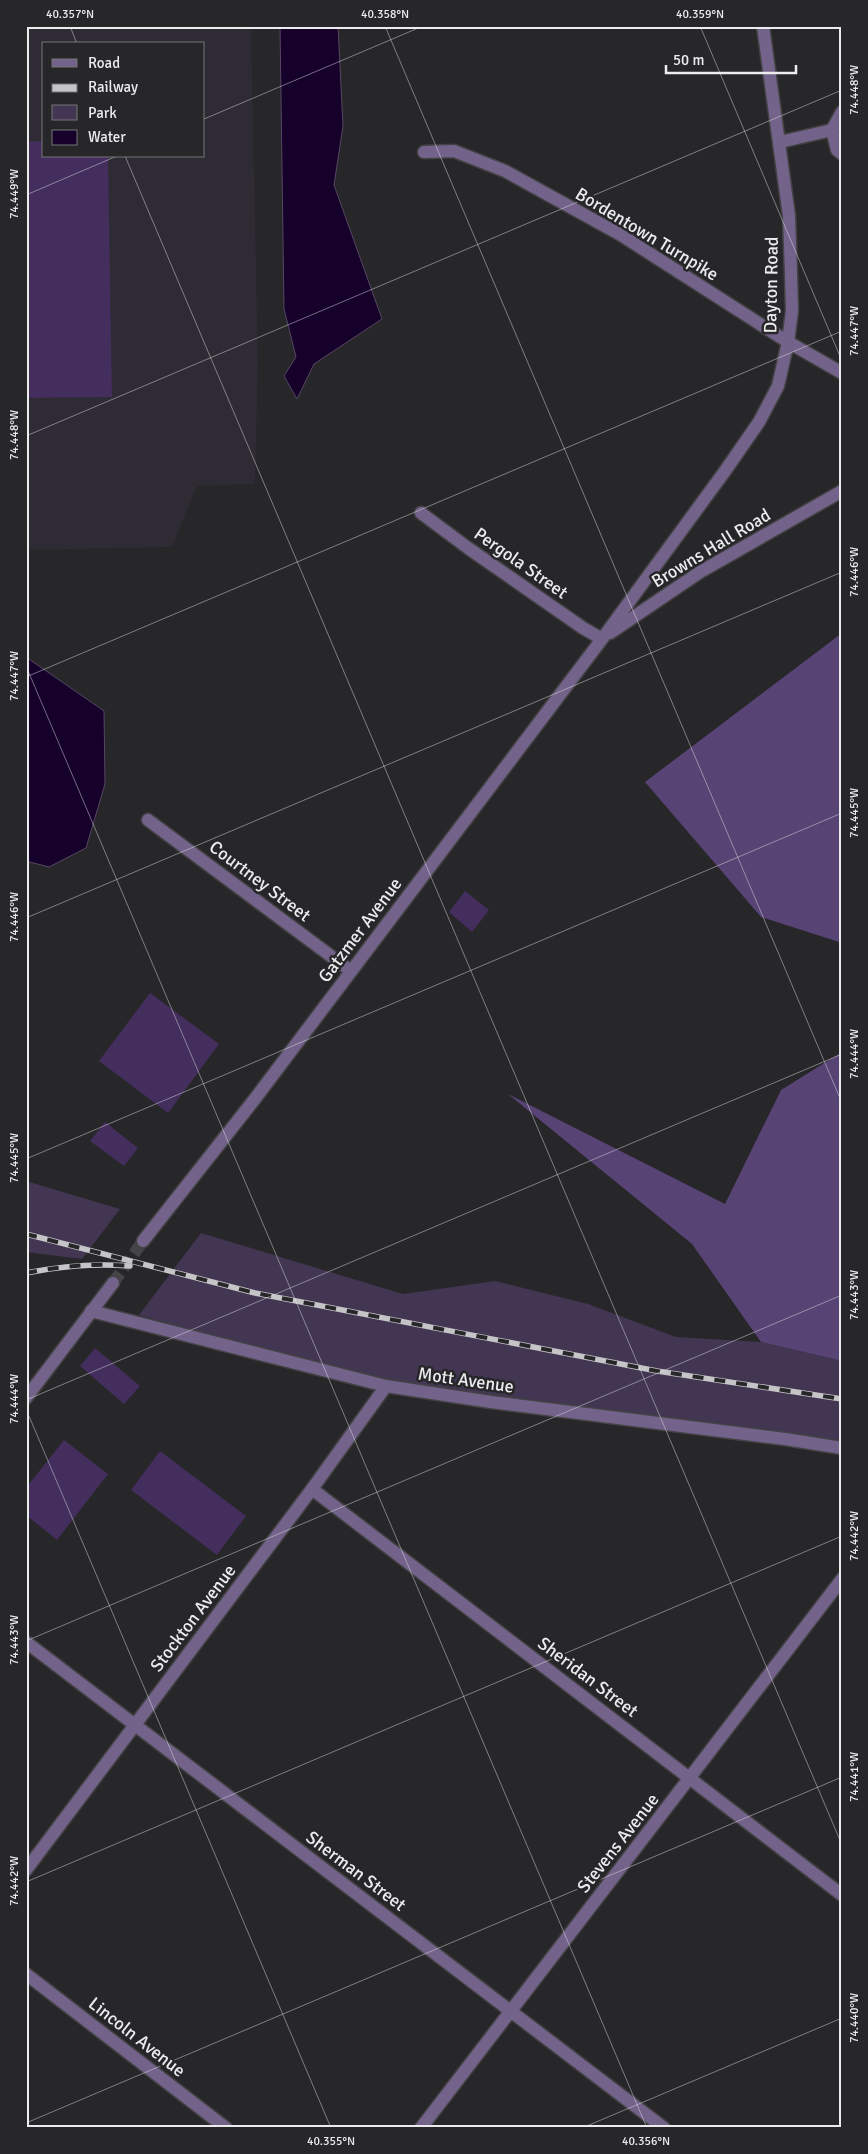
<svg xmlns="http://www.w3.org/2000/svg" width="868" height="2154" font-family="Signika,sans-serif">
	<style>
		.built { fill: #2e2b34; fill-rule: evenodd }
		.green { fill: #423653 }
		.forest { fill: #574374 }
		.water { fill: #16012a; stroke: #564764 }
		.building { fill: #432e5d }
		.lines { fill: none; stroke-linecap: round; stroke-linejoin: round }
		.minor-tunnel { stroke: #454446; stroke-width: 12; stroke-dasharray: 12 6; stroke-linecap: butt }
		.minor-casing { stroke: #434244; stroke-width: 15 }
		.minor { stroke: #73638b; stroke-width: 12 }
		.rail-casing { stroke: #c5c4c6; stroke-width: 5.5 }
		.rail { stroke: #272629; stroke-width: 4; stroke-dasharray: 11; stroke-linecap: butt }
		.ticks { fill: none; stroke: #ecebed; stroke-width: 1; stroke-opacity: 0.45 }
		.labels { text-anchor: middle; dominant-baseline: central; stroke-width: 5; stroke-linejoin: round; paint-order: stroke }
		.street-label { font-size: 18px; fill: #ecebed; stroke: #272629 }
		.neatline { fill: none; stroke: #ecebed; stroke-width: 2 }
		.ticks-label { font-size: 12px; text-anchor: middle; fill: #ecebed }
	</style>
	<rect width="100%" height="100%" fill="#272629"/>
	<path class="built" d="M26,26H251L258,365L255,484L197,486L172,547L26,550ZM44,44H204V156H44Z"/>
	<g class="green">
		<polygon points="26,1181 120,1209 82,1259 26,1252"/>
		<polygon points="201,1233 403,1294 495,1281 588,1304 676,1337 761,1342 842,1361 842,1452 383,1383 139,1315"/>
	</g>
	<g class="forest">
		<polygon points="842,633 842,943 761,917 645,782"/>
		<polygon points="842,1052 842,1361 761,1342 692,1244 508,1094 725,1204 781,1090"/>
	</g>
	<g class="water">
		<polygon points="280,26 338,26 343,126 334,185 382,319 314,364 297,399 284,376 296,357 284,309"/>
		<polygon points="26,657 104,711 105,784 86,848 49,867 26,861"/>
	</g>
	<g class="building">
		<polygon points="44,141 44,156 108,156 112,397 26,398 26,142"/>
		<polygon points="465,891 489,910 472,932 449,912"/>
		<polygon points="150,993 219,1044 168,1113 99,1061"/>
		<polygon points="105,1122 138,1148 124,1166 90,1141"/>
		<polygon points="95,1348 140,1386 124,1404 80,1366"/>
		<polygon points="64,1440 108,1474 57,1540 26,1515 26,1488"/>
		<polygon points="160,1451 246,1516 217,1555 131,1490"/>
	</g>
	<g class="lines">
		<polyline class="minor-tunnel" points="113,1283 143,1241"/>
		<g class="minor-casing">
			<g id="minor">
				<polyline points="832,130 837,150 842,154"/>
				<polyline points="780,142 832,130 842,112"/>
				<polyline points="424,152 454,151 505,171 621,235 788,342 842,373"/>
				<polyline points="421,513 468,548 583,628 602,639"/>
				<polyline points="610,633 700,572 842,491"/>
				<polyline points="148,820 351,971"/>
				<polyline points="143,1241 254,1100 602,639 725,471 759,422 778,386 788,342 792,311 791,274 789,216 763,26"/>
				<polyline points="91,1311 386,1386 491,1402 785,1439 842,1448"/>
				<polyline points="26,1398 113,1283"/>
				<polyline points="312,1489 842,1895"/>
				<polyline points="26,1642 664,2128"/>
				<polyline points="26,1870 312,1489 386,1386"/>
				<polyline points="26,1974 226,2128"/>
				<polyline points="421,2128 842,1579"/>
			</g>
		</g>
		<use href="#minor" class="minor"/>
		<g class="rail-casing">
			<g id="rail">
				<polyline points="26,1234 255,1293 657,1371 842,1399"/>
				<path d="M26,1273C61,1266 94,1263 130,1266"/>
			</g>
		</g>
		<use href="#rail" class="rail"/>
	</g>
	<path class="ticks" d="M70,26L77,44M385,26L842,1103M700,26L842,361M204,119L423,26M125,156L842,1845M26,195L117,156M26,436L842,90M26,666L647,2128M26,677L842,331M26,918L842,572M26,1159L842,813M26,1400L842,1054M26,1409L331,2128M26,1641L842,1295M26,1882L842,1536M26,2123L842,1777M582,2128L842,2018"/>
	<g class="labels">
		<g class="street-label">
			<text transform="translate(647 234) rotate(31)">Bordentown Turnpike</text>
			<text transform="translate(771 285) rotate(-89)">Dayton Road</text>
			<text transform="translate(711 548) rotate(-31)">Browns Hall Road</text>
			<text transform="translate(521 563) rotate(35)">Pergola Street</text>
			<text transform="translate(260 881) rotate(37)">Courtney Street</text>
			<text transform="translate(360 930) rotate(-53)">Gatzmer Avenue</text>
			<text transform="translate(466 1380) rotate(8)">Mott Avenue</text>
			<text transform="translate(193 1618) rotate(-53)">Stockton Avenue</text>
			<text transform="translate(588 1677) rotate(37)">Sheridan Street</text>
			<text transform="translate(618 1843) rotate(-52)">Stevens Avenue</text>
			<text transform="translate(356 1871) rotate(37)">Sherman Street</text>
			<text transform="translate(137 2037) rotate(38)">Lincoln Avenue</text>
		</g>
	</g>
	<rect width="868" height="2154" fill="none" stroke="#272629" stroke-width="55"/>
	<rect x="42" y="42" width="162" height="115" fill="#272629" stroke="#767577"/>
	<rect x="52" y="59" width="25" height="8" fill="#73638b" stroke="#767577"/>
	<text x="88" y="68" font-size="15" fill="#ecebed">Road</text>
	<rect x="52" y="84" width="25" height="8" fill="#c5c4c6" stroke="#767577"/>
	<text x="88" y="92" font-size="15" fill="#ecebed">Railway</text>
	<rect x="52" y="105" width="25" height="15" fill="#423653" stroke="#767577"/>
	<text x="88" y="118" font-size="15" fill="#ecebed">Park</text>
	<rect x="52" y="130" width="25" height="15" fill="#16012a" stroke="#767577"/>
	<text x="88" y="142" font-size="15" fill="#ecebed">Water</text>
	<path d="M666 65v8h130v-8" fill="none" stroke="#ecebed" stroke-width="2.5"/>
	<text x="673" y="65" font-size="15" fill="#ecebed" stroke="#272629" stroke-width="4" paint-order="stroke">50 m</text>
	<rect x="28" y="28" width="812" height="2098" class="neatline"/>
	<g class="ticks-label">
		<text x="70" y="18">40.357°N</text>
		<text x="385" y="18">40.358°N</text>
		<text x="700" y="18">40.359°N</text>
		<text transform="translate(854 90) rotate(-90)" y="4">74.448°W</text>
		<text transform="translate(14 194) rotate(-90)" y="4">74.449°W</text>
		<text transform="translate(854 331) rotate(-90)" y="4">74.447°W</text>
		<text transform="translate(14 435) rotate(-90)" y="4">74.448°W</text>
		<text transform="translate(854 572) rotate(-90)" y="4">74.446°W</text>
		<text transform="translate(14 676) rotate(-90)" y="4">74.447°W</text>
		<text transform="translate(854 813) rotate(-90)" y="4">74.445°W</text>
		<text transform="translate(14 917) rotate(-90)" y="4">74.446°W</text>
		<text transform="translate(854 1054) rotate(-90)" y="4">74.444°W</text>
		<text transform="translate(14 1158) rotate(-90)" y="4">74.445°W</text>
		<text transform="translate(854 1295) rotate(-90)" y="4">74.443°W</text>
		<text transform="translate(14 1399) rotate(-90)" y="4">74.444°W</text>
		<text transform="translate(854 1536) rotate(-90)" y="4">74.442°W</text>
		<text transform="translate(14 1640) rotate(-90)" y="4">74.443°W</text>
		<text transform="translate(854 1777) rotate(-90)" y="4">74.441°W</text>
		<text transform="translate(14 1881) rotate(-90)" y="4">74.442°W</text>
		<text transform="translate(854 2018) rotate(-90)" y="4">74.440°W</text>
		<text x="331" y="2145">40.355°N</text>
		<text x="646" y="2145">40.356°N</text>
	</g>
</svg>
